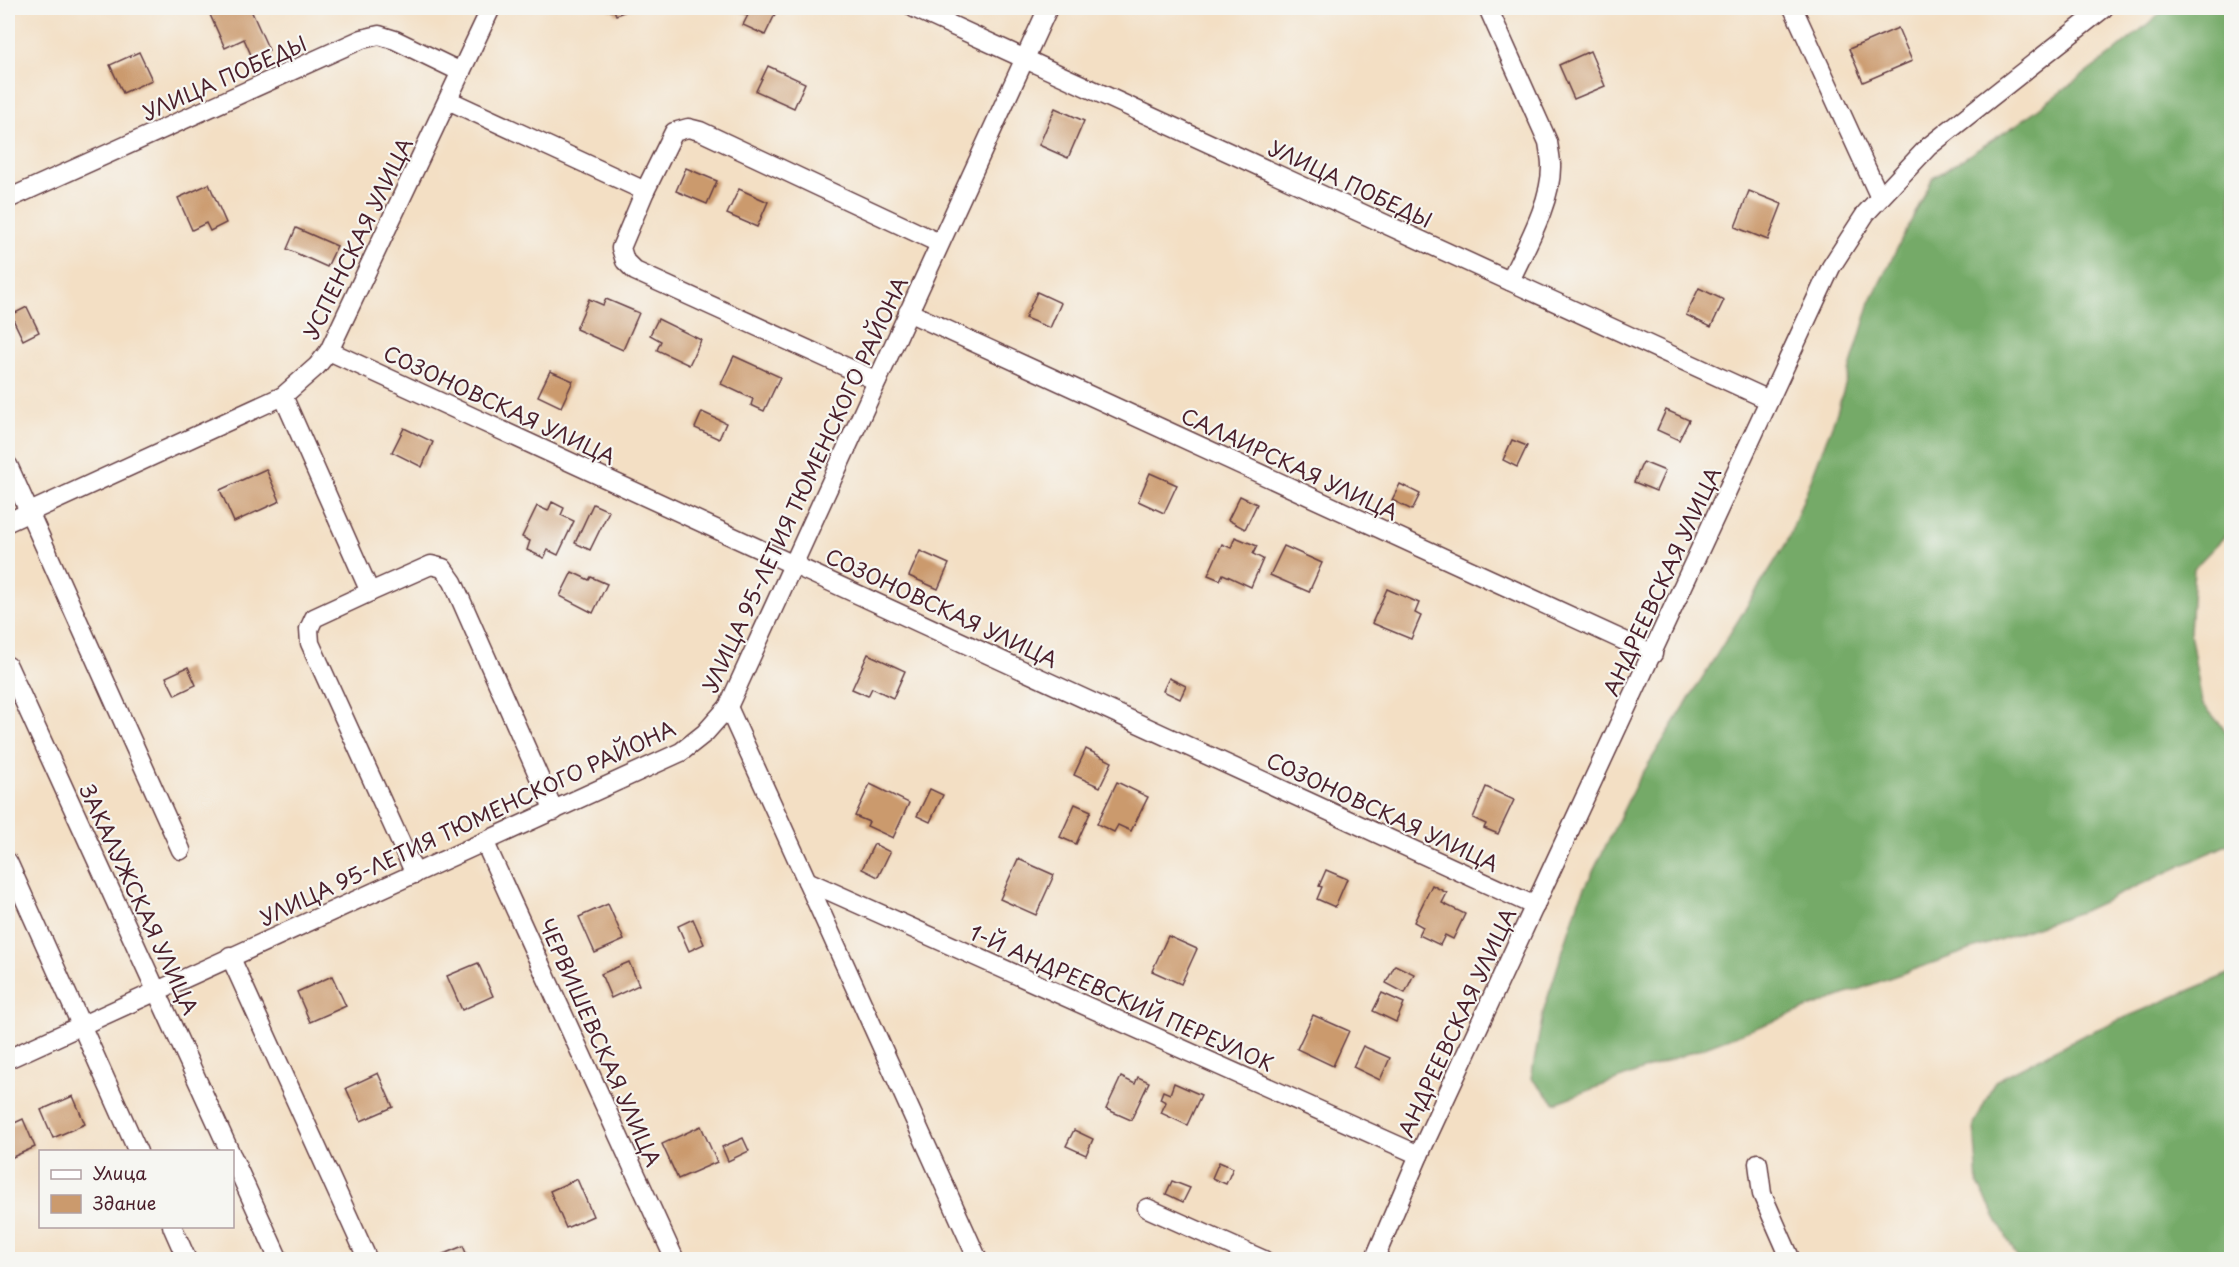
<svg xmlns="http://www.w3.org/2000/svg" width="2239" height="1267" font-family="'Playpen Sans',sans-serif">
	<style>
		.forest { fill: #74aa68; stroke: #5f644a; stroke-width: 1.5 }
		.building { fill: #cb9a6d }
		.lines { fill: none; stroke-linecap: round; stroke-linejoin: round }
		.minor-casing { stroke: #633c42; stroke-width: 21 }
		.minor { stroke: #fff; stroke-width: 18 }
		.labels { text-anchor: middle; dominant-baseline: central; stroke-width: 4.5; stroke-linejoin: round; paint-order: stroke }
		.street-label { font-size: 21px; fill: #4a1f2b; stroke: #f6f6f2 }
	</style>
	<rect width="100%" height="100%" fill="#f6f6f2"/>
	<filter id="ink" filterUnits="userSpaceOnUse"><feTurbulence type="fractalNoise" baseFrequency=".0167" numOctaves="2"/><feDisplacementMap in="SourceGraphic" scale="12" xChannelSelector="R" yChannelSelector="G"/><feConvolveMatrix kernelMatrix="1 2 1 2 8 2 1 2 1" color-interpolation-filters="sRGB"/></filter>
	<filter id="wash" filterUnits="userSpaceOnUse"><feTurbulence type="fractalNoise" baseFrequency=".008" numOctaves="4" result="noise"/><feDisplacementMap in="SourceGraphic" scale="24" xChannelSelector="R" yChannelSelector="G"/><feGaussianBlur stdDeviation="1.35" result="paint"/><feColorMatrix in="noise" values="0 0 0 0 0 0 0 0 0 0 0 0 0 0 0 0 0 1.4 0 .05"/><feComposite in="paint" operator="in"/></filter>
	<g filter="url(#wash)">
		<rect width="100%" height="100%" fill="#f3dfc4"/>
		<g class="forest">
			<polygon points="2167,8 2231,8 2231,530 2194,568 2190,632 2202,703 2231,737 2231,843 2083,911 1889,978 1555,1103 1531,1078 1544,1009 1579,900 1636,784 1787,542 1837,412 1870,302 1933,178 2016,125 2109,56"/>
			<polygon points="2231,973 2231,1259 2018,1259 1978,1184 1974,1125 1995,1081 2086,1034"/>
		</g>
		<g id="blocks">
			<g class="building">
				<polygon points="207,8 250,8 269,50 252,57 244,39 225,48"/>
				<polygon points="609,8 633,8 616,15 614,10 611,11"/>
				<polygon points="731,8 778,8 765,35 743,25 748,15"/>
				<polygon points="1898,28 1912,61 1863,82 1849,49"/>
				<polygon points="1590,51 1605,86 1574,99 1559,65"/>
				<polygon points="139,52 152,80 123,93 110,65"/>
				<polygon points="768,66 805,83 794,108 756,91"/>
				<polygon points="1055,108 1084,121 1068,158 1039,145"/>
				<polygon points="686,168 717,181 707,204 676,191"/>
				<polygon points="209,184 226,223 210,231 206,223 192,230 178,198"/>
				<polygon points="739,189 768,202 757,227 727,214"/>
				<polygon points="1749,191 1782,204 1768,240 1735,227"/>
				<polygon points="296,228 337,246 327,267 287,249"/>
				<polygon points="1699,288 1724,300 1711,327 1686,315"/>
				<polygon points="1037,292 1061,303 1050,328 1025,318"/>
				<polygon points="589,299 603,305 606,299 639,313 623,350 576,329"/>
				<polygon points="27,307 39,332 23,340 11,315"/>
				<polygon points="658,319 701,340 689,365 657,350 661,341 650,335"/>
				<polygon points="734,356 780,377 764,411 751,405 753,399 721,384"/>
				<polygon points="550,371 573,381 561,407 538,396"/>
				<polygon points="1666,410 1689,420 1679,440 1657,430"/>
				<polygon points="702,412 726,423 719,439 695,428"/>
				<polygon points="404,428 433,442 422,467 392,452"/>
				<polygon points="1512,440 1527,446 1517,467 1503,460"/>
				<polygon points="1643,462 1665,471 1656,491 1634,482"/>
				<polygon points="266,469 280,501 234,522 220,490"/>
				<polygon points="1150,473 1177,485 1164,513 1138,501"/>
				<polygon points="1400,484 1420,494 1412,510 1392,500"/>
				<polygon points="1240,496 1257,504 1245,529 1228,520"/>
				<polygon points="552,502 564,508 561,515 574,521 558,555 548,550 544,558 527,550 530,541 522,537 537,506 548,511"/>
				<polygon points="593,504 609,511 590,550 575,543"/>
				<polygon points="1235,537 1257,546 1253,554 1263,559 1251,587 1223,574 1220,580 1208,575 1222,544 1231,548"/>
				<polygon points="1284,546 1322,563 1309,592 1270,575"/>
				<polygon points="920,551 949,564 938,589 909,576"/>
				<polygon points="572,572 589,580 591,577 607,584 593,613 560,596"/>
				<polygon points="1387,589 1419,603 1415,613 1421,616 1411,639 1372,623"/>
				<polygon points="868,654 905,671 893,698 872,688 868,696 852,689"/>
				<polygon points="188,667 196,685 175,695 166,677"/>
				<polygon points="1169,678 1186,686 1180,699 1163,691"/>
				<polygon points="1086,749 1112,762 1100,787 1074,775"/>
				<polygon points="1117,782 1148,797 1131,831 1118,825 1114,832 1097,824"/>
				<polygon points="870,784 909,803 893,838 867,826 869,822 855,816"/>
				<polygon points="1486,787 1514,800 1498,834 1484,828 1486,824 1473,818"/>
				<polygon points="930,789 943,795 930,822 917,816"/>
				<polygon points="1075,804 1091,811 1076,844 1060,837"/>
				<polygon points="874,844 890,852 878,877 862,869"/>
				<polygon points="1018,859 1054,875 1036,915 1000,899"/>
				<polygon points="1326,870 1347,879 1335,907 1317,899 1322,887 1319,886"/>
				<polygon points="1432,885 1447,893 1442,903 1465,914 1453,939 1445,935 1440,945 1419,935 1423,927 1414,922"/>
				<polygon points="608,904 624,940 595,953 579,917"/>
				<polygon points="693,919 704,944 689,951 678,926"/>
				<polygon points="1168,936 1197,949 1181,984 1152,971"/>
				<polygon points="629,962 639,985 611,998 601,974"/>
				<polygon points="478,963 493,996 462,1010 447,976"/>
				<polygon points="1395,965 1414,974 1405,993 1386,983"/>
				<polygon points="332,976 346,1006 310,1022 297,992"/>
				<polygon points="1382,993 1404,1003 1396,1022 1373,1011"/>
				<polygon points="1313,1015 1349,1031 1333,1066 1297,1049"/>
				<polygon points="1363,1046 1390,1058 1380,1080 1353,1067"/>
				<polygon points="378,1073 393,1107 361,1121 346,1088"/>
				<polygon points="1121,1077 1135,1084 1138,1077 1149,1082 1131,1120 1106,1109"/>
				<polygon points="1174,1083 1201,1095 1187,1125 1161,1113 1166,1102 1160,1099 1163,1091 1170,1094"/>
				<polygon points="73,1096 85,1124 53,1138 41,1110"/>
				<polygon points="23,1119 35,1147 8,1159 8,1126"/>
				<polygon points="701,1126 717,1162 678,1179 662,1144"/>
				<polygon points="1074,1130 1093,1139 1086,1155 1066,1146"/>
				<polygon points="743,1138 749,1151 728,1161 722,1147"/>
				<polygon points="1219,1162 1233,1168 1226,1184 1212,1178"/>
				<polygon points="577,1179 593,1216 566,1228 550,1191"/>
				<polygon points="1172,1181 1190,1188 1183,1202 1166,1194"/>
				<polygon points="463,1246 469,1260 443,1260 441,1255"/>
			</g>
		</g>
	</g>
	<g filter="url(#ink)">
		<use href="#blocks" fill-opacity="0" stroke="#633c42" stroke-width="1.5"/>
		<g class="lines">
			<g class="minor-casing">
				<g id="minor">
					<polyline points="914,8 1769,400"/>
					<path d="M1488,8L1548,142C1549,150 1551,158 1551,165C1552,202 1525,248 1510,281"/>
					<polyline points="1793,8 1880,198"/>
					<polyline points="448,100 645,191 674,132 688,128 700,131 939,243"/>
					<polyline points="645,191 621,248 625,261 635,271 877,381"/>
					<polyline points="8,199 362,39 379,35 395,40 461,72"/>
					<polyline points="908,312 1653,654"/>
					<polyline points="329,351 1535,906"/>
					<polyline points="283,396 370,592 431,565 443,568 453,582 554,811"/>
					<polyline points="8,465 181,850"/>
					<polyline points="8,522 283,396 317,366 329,351 491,8"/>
					<polyline points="370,592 314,618 309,629 310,643 415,874"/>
					<polyline points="8,666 230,1152"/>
					<polyline points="728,707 807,881 1419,1155"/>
					<polyline points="485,843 675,1260"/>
					<polyline points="8,862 138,1152"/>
					<polyline points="807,881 978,1260"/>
					<polyline points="230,956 368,1260"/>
					<polyline points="8,1059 681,752 705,733 728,707 1048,8"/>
					<polyline points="232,1156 279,1260"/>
					<polyline points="1758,1163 1762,1194 1791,1260"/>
					<polyline points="1147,1208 1264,1260"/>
					<polyline points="172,1226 187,1260"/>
					<polyline points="1374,1260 1419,1155 1831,267 1866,213 1928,147 2104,8"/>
				</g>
			</g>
			<use href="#minor" class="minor"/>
		</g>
	</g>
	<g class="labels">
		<g class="street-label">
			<text transform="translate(224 77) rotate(-24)">УЛИЦА ПОБЕДЫ</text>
			<text transform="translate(1351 183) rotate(25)">УЛИЦА ПОБЕДЫ</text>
			<text transform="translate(357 238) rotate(-64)">УСПЕНСКАЯ УЛИЦА</text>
			<text transform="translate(500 404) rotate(25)">СОЗОНОВСКАЯ УЛИЦА</text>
			<text transform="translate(1290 463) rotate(25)">САЛАИРСКАЯ УЛИЦА</text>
			<text transform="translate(804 484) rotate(-65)">УЛИЦА 95-ЛЕТИЯ ТЮМЕНСКОГО РАЙОНА</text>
			<text transform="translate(1661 581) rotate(-65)">АНДРЕЕВСКАЯ УЛИЦА</text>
			<text transform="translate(942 607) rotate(25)">СОЗОНОВСКАЯ УЛИЦА</text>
			<text transform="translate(1383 811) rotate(25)">СОЗОНОВСКАЯ УЛИЦА</text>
			<text transform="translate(467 822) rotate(-25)">УЛИЦА 95-ЛЕТИЯ ТЮМЕНСКОГО РАЙОНА</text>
			<text transform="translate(140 899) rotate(65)">ЗАКАЛУЖСКАЯ УЛИЦА</text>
			<text transform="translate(1122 997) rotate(24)">1-Й АНДРЕЕВСКИЙ ПЕРЕУЛОК</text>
			<text transform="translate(1456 1022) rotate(-65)">АНДРЕЕВСКАЯ УЛИЦА</text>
			<text transform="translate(601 1042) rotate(66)">ЧЕРВИШЕВСКАЯ УЛИЦА</text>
		</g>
	</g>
	<rect width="2239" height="1267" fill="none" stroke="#f6f6f2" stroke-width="30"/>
	<rect x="39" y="1150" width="195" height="78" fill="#f6f6f2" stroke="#b1a0a2" stroke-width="1.5"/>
	<rect x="51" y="1170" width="30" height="9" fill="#ffffff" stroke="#b1a0a2" stroke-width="1.5"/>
	<text x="93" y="1180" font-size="18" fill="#4a1f2b">Улица</text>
	<rect x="51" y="1195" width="30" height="18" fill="#cb9a6d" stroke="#b1a0a2" stroke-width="1.5"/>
	<text x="93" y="1210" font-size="18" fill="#4a1f2b">Здание</text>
</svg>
